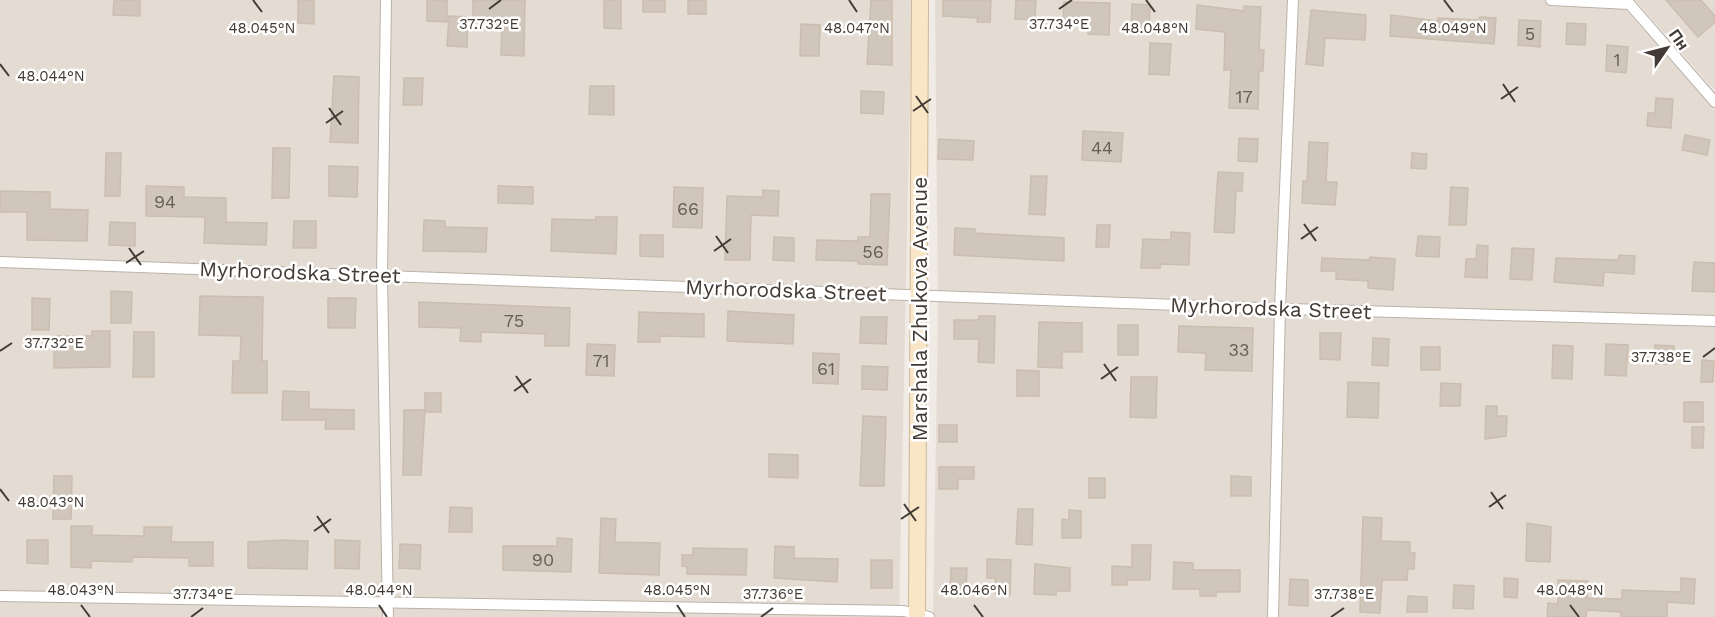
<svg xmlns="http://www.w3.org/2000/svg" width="1715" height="617" font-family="'Work Sans',sans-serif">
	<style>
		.residential { fill: #e4dcd3 }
		.building { fill: #d1c6bb; stroke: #cbbdaf; stroke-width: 1.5 }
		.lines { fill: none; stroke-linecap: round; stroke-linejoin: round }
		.street-casing { stroke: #bbb2a8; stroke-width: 12 }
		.secondary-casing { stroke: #ccb898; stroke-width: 18 }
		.street { stroke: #fff; stroke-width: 10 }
		.secondary { stroke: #f9e6c6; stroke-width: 16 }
		.ticks { fill: none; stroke: #423b35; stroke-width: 2 }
		.labels { text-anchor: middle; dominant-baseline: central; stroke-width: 5; stroke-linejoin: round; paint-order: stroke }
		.number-label { font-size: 18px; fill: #665e56 }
		.street-label { font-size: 21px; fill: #423b35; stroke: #fff }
		.ticks-label { font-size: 15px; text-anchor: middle; fill: #423b35; stroke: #fff; stroke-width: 5; stroke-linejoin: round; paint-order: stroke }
	</style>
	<rect width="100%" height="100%" fill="#f0ebe5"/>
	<g class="residential">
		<polygon points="0,0 912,0 899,617 0,617"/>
		<polygon points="935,0 1617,0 1715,110 1715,617 933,617 938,314"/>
		<polygon points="1635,0 1715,0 1715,91"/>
	</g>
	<g class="building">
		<polygon points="114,0 140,0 140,16 113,15"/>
		<polygon points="298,0 314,0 314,24 298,23"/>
		<polygon points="427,0 447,0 447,22 427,21"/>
		<polygon points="473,0 525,0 524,56 501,55 502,20 473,19"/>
		<polygon points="604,0 621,0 621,29 604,28"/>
		<rect x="643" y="0" width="22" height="12"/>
		<rect x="688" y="0" width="18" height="14"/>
		<polygon points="871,0 892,0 892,65 867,64"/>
		<polygon points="943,0 991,0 990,22 977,22 978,18 943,16"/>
		<polygon points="1016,0 1036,0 1035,20 1015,19"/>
		<polygon points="1666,0 1701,0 1715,16 1715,22 1698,37"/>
		<polygon points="1064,2 1110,3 1109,35 1088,34 1088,22 1063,21"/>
		<polygon points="1132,4 1150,5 1149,31 1131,30"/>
		<polygon points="1197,5 1244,11 1244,6 1261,7 1259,50 1264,50 1263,71 1259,71 1258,109 1229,108 1231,70 1224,70 1225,32 1196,29"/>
		<polygon points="1311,10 1366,15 1365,40 1325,38 1323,66 1306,64"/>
		<polygon points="1391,15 1438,21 1438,18 1479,20 1480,17 1496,18 1494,44 1390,36"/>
		<polygon points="449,16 468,17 467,47 447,46"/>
		<polygon points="1519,20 1541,21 1540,47 1518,45"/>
		<polygon points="1567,23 1586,24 1585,45 1566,44"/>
		<polygon points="801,24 820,25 819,56 800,56"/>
		<polygon points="1150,43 1171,44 1169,75 1149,74"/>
		<polygon points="1607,45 1628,47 1626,73 1606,71"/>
		<polygon points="334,76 359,77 358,143 330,142"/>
		<polygon points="404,78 423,78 422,105 403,105"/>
		<polygon points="590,86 614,86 614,115 589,114"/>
		<polygon points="861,91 884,92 883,114 861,113"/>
		<polygon points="1656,98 1673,99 1671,128 1647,126 1648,113 1655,113"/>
		<polygon points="1083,131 1123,133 1121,162 1082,160"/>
		<polygon points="1685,135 1710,140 1707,155 1682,150"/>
		<polygon points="1239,138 1258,139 1257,162 1238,161"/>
		<polygon points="939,139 974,141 973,160 938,159"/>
		<polygon points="1309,142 1328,143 1326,182 1337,182 1335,205 1302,203 1303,181 1307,181"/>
		<polygon points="273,148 290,148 289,198 272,198"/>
		<polygon points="106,153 121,153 120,196 105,196"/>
		<polygon points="1412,153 1427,154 1426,169 1411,168"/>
		<polygon points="329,166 358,167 357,197 329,196"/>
		<polygon points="1218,172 1243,173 1242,191 1236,191 1234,233 1214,232"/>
		<polygon points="1031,176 1047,176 1045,215 1029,214"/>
		<polygon points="146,186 184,187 184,197 226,198 226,222 267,223 266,245 204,243 205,217 146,216"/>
		<polygon points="498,186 533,187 533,204 498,203"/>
		<polygon points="674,187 703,188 702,228 673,227"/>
		<polygon points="1451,187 1468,188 1466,225 1449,225"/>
		<polygon points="763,190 779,191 778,216 751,215 750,260 725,260 727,196 763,197"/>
		<polygon points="0,191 50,192 50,209 88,210 87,241 27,240 27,212 0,212"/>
		<polygon points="871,194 890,194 887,265 858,264 858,261 816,260 817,240 858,241 858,237 870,237"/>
		<polygon points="596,217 617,217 616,254 551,251 552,219 596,220"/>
		<polygon points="424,220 445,221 445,227 487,228 486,252 423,251"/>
		<polygon points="294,221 316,221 316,248 293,248"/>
		<polygon points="110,222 135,223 135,246 109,245"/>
		<polygon points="1097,225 1110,225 1109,247 1096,247"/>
		<polygon points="955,228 975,229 975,233 1064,238 1064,261 954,255"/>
		<polygon points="1171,232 1190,233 1189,265 1160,264 1160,268 1141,268 1143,239 1171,240"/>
		<polygon points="640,235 663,235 663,257 640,256"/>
		<polygon points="1418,236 1440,237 1439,257 1416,256"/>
		<polygon points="774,237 794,238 794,261 773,260"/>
		<polygon points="1477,245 1488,246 1487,278 1465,277 1466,259 1476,259"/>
		<polygon points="1512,248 1534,249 1532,280 1510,279"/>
		<polygon points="1619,255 1635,256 1634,274 1604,272 1603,286 1554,282 1556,258 1618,260"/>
		<polygon points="1370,257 1395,259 1393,290 1368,288 1368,281 1336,279 1336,271 1321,271 1322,258 1369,260"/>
		<polygon points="1694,262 1715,263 1715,292 1692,291"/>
		<polygon points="111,291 132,292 131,323 111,323"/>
		<polygon points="200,296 263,297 262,361 267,361 267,393 232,393 233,361 240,361 241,336 199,335"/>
		<polygon points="32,298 50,299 49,330 32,330"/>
		<polygon points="328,298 356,298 355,328 328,328"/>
		<polygon points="419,302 570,308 569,346 545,346 545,334 481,332 481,342 460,341 461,328 419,327"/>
		<polygon points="728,311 794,315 793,344 727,341"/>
		<polygon points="639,312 704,314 704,337 660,336 660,342 638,342"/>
		<polygon points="979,316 995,316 994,363 978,362 979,339 954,339 954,320 979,320"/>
		<polygon points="861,317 887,317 886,344 860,343"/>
		<polygon points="1039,322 1082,323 1082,352 1062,352 1062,368 1038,367"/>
		<rect x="1118" y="325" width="20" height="30"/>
		<polygon points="1179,326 1253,328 1252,371 1205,370 1206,353 1178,352"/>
		<polygon points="92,331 110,331 110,367 54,368 54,336 92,336"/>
		<polygon points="134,332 154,332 154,377 133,377"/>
		<polygon points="1320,333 1341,333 1340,360 1320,359"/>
		<polygon points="1373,338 1389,339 1388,366 1372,365"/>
		<polygon points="587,344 615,345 614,376 586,375"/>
		<polygon points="1606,344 1628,345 1626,376 1605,375"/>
		<polygon points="1553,345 1573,346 1572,379 1552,378"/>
		<polygon points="1655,345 1674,346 1673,364 1655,364"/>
		<rect x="1421" y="347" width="19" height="23"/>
		<polygon points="813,353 839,354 838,384 813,383"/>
		<polygon points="1702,360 1714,361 1713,382 1701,382"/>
		<polygon points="862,366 888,367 887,390 862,389"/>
		<polygon points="1017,370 1039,371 1039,396 1017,396"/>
		<polygon points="1131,377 1157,377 1156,418 1130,417"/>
		<polygon points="1348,382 1379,383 1378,418 1347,417"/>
		<polygon points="1441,383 1461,384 1460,406 1440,406"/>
		<polygon points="283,391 309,392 309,409 354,410 354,429 325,429 326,420 282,420"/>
		<rect x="425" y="393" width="16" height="19"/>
		<rect x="1684" y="402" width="19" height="20"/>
		<polygon points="1486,406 1497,406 1497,416 1507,416 1506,436 1485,439"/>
		<polygon points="404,410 425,410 421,475 403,475"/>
		<polygon points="863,416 886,417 884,486 860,486"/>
		<rect x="939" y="425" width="18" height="17"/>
		<polygon points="1692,427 1704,427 1703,448 1692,448"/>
		<polygon points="769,454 798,455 798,478 769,477"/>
		<polygon points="939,467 974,467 974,479 958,479 958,489 939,489"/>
		<polygon points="54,476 72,476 71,519 53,519"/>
		<polygon points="1231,476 1251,477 1251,496 1231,496"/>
		<rect x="1089" y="478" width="16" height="20"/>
		<polygon points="450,507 472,508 472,532 449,532"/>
		<polygon points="1018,509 1033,509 1032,545 1016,544"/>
		<polygon points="1069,510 1081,511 1081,538 1062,538 1062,519 1069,520"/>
		<polygon points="1363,517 1382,518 1381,541 1410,542 1410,553 1415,553 1414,569 1408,569 1407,580 1382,580 1380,613 1360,612"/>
		<polygon points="601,518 616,519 615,542 660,543 659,575 599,573"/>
		<polygon points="1527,523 1551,527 1550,562 1526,561"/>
		<polygon points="71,526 92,526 92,535 144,536 144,527 172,527 171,542 213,542 213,566 189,566 189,558 132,557 132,562 91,561 91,568 71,567"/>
		<polygon points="557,538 572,539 571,572 503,570 503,546 557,546"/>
		<polygon points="27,540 48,540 48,564 27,563"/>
		<polygon points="281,540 308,541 307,569 248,568 248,542"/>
		<polygon points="335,540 360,541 359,569 335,568"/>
		<polygon points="400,544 421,545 420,569 399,568"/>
		<polygon points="1132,545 1151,545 1150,580 1127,580 1127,585 1112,585 1112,566 1132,567"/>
		<polygon points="775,546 794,547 794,558 838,559 837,582 774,578"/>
		<polygon points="693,548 747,549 746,575 687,574 687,567 682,566 682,555 693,555"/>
		<polygon points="987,559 1011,560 1010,595 995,594 995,578 987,578"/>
		<rect x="871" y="560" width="21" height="28"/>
		<polygon points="1174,562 1193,563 1193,570 1240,570 1240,592 1216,592 1216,596 1200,596 1200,589 1173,589"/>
		<polygon points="1035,564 1070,568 1070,591 1056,591 1056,595 1034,594"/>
		<polygon points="951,568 967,568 966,593 950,593"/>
		<polygon points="1504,578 1518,579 1517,598 1504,597"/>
		<polygon points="1681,578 1695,579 1694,604 1667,602 1667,617 1621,617 1621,612 1587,610 1586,617 1547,617 1548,603 1558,604 1558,580 1588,581 1587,598 1622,599 1622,590 1681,592"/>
		<polygon points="1290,579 1308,580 1308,606 1289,605"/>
		<polygon points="1454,585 1474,586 1473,609 1453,608"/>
		<polygon points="1408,596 1427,597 1427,612 1407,612"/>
	</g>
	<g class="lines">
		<g class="street-casing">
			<g id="street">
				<polyline points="386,0 382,274 388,617"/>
				<polyline points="1551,0 1629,4"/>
				<polyline points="1626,0 1715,102"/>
				<polyline points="0,262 1289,309 1715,321"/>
				<polyline points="0,596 904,611 929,617"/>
				<polyline points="1273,617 1280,308 1293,0"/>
			</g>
		</g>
		<g class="secondary-casing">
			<polyline id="secondary" points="917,617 920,0"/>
		</g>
		<use href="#street" class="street"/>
		<use href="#secondary" class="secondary"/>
	</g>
	<path class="ticks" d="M253,0L262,12M849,0L857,12M1146,0L1155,12M1444,0L1453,12M489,9L501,0M1059,9L1072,0M0,64L9,76M1503,84L1515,102M916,96L928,113M1501,99L1518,87M329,108L341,125M913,111L931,99M326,123L343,111M1304,224L1316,241M716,236L728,253M1301,239L1318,227M129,248L141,265M714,251L731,239M126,263L144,251M0,351L12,343M1703,357L1715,348M1104,364L1116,381M516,376L528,393M1101,379L1118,367M514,391L531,379M0,489L9,501M1491,492L1503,509M904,504L916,521M1489,507L1506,495M317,516L329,533M901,519L919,507M314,531L331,519M81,605L90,617M379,605L387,617M677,605L685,617M974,605L983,617M1570,605L1579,617M191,617L203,608M761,617L773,608M1331,617L1344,608"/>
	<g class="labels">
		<g class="number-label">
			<text x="1530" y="33">5</text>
			<text x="1617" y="59">1</text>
			<text x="1244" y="96">17</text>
			<text x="1102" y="147">44</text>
			<text x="165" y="201">94</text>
			<text x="688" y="208">66</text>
			<text x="873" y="251">56</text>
			<text x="514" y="320">75</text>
			<text x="1239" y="349">33</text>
			<text x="601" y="360">71</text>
			<text x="826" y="368">61</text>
			<text x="543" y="559">90</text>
		</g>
		<g class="street-label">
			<text transform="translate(300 272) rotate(2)">Myrhorodska Street</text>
			<text transform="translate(786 290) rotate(2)">Myrhorodska Street</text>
			<text transform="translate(1271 308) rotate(2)">Myrhorodska Street</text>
			<text transform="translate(919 309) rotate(-90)">Marshala Zhukova Avenue</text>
		</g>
	</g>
	<g class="ticks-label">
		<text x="1059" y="29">37.734°E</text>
		<text x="489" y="29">37.732°E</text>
		<text x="262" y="33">48.045°N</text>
		<text x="857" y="33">48.047°N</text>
		<text x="1155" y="33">48.048°N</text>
		<text x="1453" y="33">48.049°N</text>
		<text x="51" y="81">48.044°N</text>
		<text x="54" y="348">37.732°E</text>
		<text x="1661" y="362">37.738°E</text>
		<text x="51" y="507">48.043°N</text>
		<text x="81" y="595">48.043°N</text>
		<text x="379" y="595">48.044°N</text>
		<text x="677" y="595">48.045°N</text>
		<text x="974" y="595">48.046°N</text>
		<text x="1570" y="595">48.048°N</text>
		<text x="203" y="599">37.734°E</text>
		<text x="773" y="599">37.736°E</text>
		<text x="1344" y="599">37.738°E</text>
	</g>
	<g transform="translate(1667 48) rotate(55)" stroke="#ffffff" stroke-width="4.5" paint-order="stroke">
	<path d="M0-4.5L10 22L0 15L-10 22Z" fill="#423b35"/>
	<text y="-9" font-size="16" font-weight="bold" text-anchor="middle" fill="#423b35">Пн</text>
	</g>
</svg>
